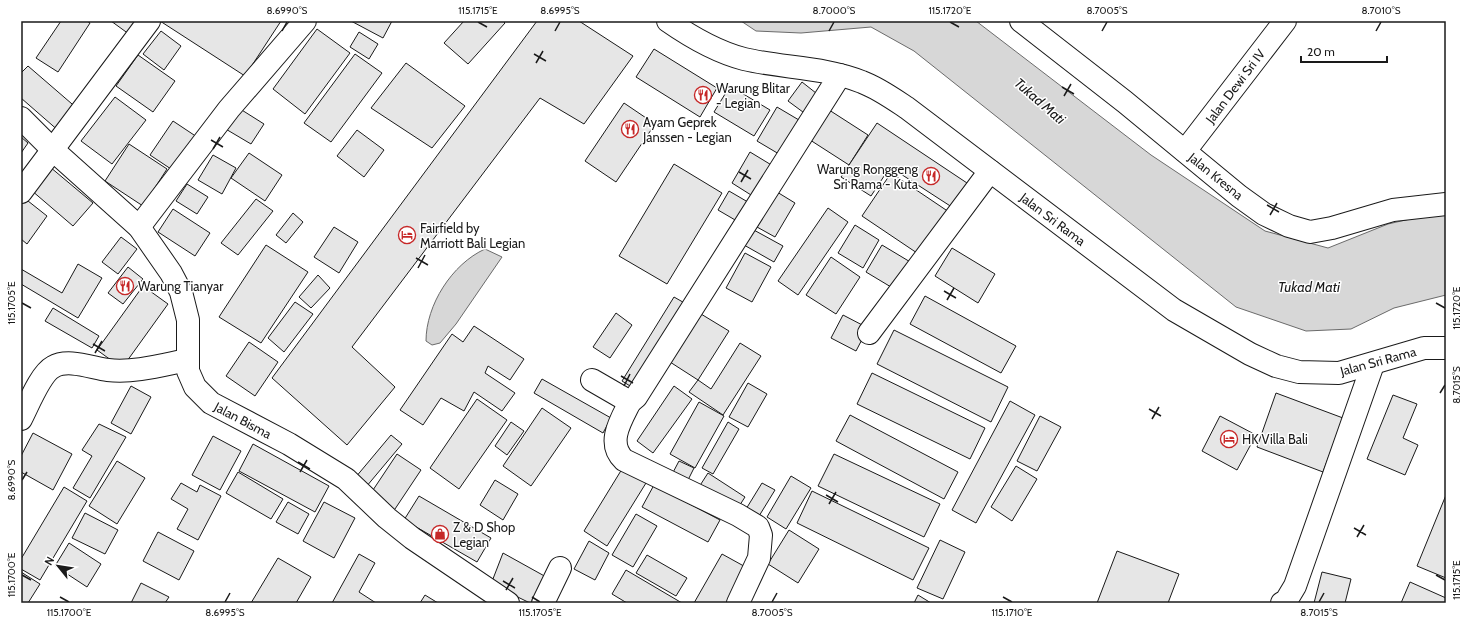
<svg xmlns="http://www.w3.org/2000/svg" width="1467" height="624" font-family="Cabin,sans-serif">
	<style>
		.water { fill: #d7d7d7; stroke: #6a6a6a }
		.building { fill: #e6e6e6; stroke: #1a1a1a }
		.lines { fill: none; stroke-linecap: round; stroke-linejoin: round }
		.minor-casing { stroke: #1a1a1a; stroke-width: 24 }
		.minor { stroke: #fff; stroke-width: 22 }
		.ticks { fill: none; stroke: #1a1a1a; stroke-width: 1.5 }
		.labels { text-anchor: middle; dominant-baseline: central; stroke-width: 3; stroke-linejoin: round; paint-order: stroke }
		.street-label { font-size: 13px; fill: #1a1a1a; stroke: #fff }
		.poi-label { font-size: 13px; fill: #1a1a1a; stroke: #fff; text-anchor: start }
		.water-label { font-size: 14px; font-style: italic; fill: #1a1a1a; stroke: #fff }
		.neatline { fill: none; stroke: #1a1a1a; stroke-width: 1.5 }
		.ticks-label { font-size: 10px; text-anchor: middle; fill: #1a1a1a }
	</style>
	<rect width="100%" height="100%" fill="#fff"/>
	<g class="water">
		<polygon points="741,21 976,21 1151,155 1265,231 1328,248 1388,224 1441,212 1446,213 1446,295 1394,308 1351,329 1306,331 1236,307 914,51 871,27 801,33 756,31"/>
		<path d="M485,249L502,257L456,324L440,343L432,345L426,341C426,305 452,264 485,249Z"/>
	</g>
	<g class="building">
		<polygon points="61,21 87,21 90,23 58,72 36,58"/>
		<polygon points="111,21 145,21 133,37"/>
		<polygon points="160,21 281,21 245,76"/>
		<polygon points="351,21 392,21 383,38"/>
		<polygon points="464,21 503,21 505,23 468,64 444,43"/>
		<polygon points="537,21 579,21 633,56 584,124 540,98 352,347 395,387 347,445 272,378"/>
		<polygon points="317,29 350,53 305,114 273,89"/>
		<polygon points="161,31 181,46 164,70 143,54"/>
		<polygon points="359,32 378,44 369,59 350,47"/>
		<polygon points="654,49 717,88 700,117 636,77"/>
		<polygon points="355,54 382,73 331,142 304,123"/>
		<polygon points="138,55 175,81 153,112 116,86"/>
		<polygon points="406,63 465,106 432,148 371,108"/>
		<polygon points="28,66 79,110 60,132 21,98 21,73"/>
		<polygon points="802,82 821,97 807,115 788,101"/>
		<polygon points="730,86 770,110 754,136 714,112"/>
		<polygon points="115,97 146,120 112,164 81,141"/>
		<polygon points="624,103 655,124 616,182 585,161"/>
		<polygon points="237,107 264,124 251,144 224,128"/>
		<polygon points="777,107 804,123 784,157 757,141"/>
		<polygon points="826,108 868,135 849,165 807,138"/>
		<polygon points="173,121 197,137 174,171 150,155"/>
		<polygon points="877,123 973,187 958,211 890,167 871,196 841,177"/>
		<polygon points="357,130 384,150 364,177 337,156"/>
		<polygon points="21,137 28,143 21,153"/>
		<polygon points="129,144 167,169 143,206 105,181"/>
		<polygon points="750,152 778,169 759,200 732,183"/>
		<polygon points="249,153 282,175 265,201 231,178"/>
		<polygon points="213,155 236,168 222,194 198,180"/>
		<polygon points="674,164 722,193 667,284 619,256"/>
		<polygon points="50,167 93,203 73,226 31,190"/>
		<polygon points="891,173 949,212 920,255 862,216"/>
		<polygon points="187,184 208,197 197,214 176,201"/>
		<polygon points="729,191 753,205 742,224 718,210"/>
		<polygon points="777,192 795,203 775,237 757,227"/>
		<polygon points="23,197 47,216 27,244 21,239 21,200"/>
		<polygon points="256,199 273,211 238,255 221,243"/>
		<polygon points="828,208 848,222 798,295 778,281"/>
		<polygon points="173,209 210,233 195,256 158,232"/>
		<polygon points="293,213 303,222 286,243 276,235"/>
		<polygon points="855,225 879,240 863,268 838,253"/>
		<polygon points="334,227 358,242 339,273 314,257"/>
		<polygon points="752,229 783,246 774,262 744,245"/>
		<polygon points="121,237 137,249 118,274 102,262"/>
		<polygon points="266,245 308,272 261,343 219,317"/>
		<polygon points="882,245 912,263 896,290 866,272"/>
		<polygon points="952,248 995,274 978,303 935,276"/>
		<polygon points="745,253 771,267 752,302 726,288"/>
		<polygon points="831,257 860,277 836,314 806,295"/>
		<polygon points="78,264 102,278 78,318 21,284 21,269 62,293"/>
		<polygon points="128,267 143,279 123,304 108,293"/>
		<polygon points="318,275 330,288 311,308 299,297"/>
		<polygon points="143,286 168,304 122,368 97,350"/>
		<polygon points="925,296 1016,346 1001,373 910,324"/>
		<polygon points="674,297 688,305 635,389 622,381"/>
		<polygon points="295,302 313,314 284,352 268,338"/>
		<polygon points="53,308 99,336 92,348 45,321"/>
		<polygon points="616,313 632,325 610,358 593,347"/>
		<polygon points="701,314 729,331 698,380 670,362"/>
		<polygon points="843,315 868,328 856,351 831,338"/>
		<polygon points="474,326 524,359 510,380 488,366 485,373 515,393 502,411 474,392 464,411 441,398 423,425 400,410 452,334 463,342"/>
		<polygon points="894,330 1008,387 991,422 877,364"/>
		<polygon points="249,342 278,362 255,396 226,376"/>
		<polygon points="740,343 761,356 723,415 689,392 698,380 711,389"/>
		<polygon points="872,373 985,428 970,459 857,404"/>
		<polygon points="542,379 611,418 603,433 534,393"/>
		<polygon points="748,383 767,394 748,427 729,417"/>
		<polygon points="131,386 151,397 131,434 111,423"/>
		<polygon points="674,386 692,399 653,453 637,441"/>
		<polygon points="1276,393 1343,418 1323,472 1257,447"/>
		<polygon points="1393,395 1417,404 1403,438 1418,445 1405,475 1367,459"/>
		<polygon points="477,399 507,420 459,489 430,468"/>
		<polygon points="1010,401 1035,415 976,523 952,510"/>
		<polygon points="699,402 724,416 695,468 670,454"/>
		<polygon points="542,408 571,428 531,486 503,466"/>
		<polygon points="850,415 958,472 944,499 836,441"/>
		<polygon points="1040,416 1061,427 1037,471 1017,461"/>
		<polygon points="1220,416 1256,435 1237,470 1202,451"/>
		<polygon points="511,422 524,431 507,455 495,446"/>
		<polygon points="728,422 739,429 713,474 702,468"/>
		<polygon points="99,424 126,437 90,498 73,488 92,456 82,450"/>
		<polygon points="33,433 72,454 53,490 21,472 21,456"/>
		<polygon points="391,435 402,444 366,487 355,478"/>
		<polygon points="213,436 241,451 220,490 192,475"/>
		<polygon points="253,444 329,486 315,512 239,471"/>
		<polygon points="397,454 421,470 393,512 369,496"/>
		<polygon points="834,454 940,504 924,537 818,486"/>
		<polygon points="117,461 145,478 117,524 89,506"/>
		<polygon points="679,461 694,468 684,488 669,480"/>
		<polygon points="1016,466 1037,479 1012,521 991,507"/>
		<polygon points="622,469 646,483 607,546 584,531"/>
		<polygon points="238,472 283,499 271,519 226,493"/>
		<polygon points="708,473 745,497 736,511 699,487"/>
		<polygon points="791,476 811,488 786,529 767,517"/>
		<polygon points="495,480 518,494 503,520 480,505"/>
		<polygon points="181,483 197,492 200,485 221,496 198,540 177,529 188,509 171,499"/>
		<polygon points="762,483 775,490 756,521 743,514"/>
		<polygon points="654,485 720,520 708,542 642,507"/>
		<polygon points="64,487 87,501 40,580 21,569 21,559"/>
		<polygon points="812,491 929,548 913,580 797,523"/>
		<polygon points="1446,495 1446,578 1417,566"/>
		<polygon points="419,496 491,538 477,562 404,520"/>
		<polygon points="288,502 309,514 298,534 276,522"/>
		<polygon points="324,502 355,518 334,558 303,541"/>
		<polygon points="85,513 118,530 105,554 72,538"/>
		<polygon points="636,514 657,526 633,567 612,555"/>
		<polygon points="789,530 819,549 798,583 768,564"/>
		<polygon points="158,532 194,551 179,580 143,561"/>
		<polygon points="940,540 965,552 943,599 917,588"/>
		<polygon points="589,541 609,553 595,580 574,569"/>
		<polygon points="69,543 101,564 87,587 55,566"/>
		<polygon points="1117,551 1179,574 1168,603 1097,603"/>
		<polygon points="503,553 548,578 535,603 530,603 491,584"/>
		<polygon points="359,554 375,563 359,592 376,603 332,603"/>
		<polygon points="722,554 751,570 733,603 694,603"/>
		<polygon points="647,555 687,578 676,596 636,573"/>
		<polygon points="278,558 311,577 296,603 251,603"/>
		<polygon points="626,570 682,603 627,603 612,594"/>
		<polygon points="21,572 40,584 28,603 21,603"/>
		<polygon points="1322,572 1351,579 1345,603 1314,603"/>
		<polygon points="1410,582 1446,598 1446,603 1401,603"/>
		<polygon points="141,583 169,597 165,603 131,603"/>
		<polygon points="425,595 438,603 420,603"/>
		<polygon points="918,595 931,603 914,603"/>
	</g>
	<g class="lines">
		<g class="minor-casing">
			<g id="minor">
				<path d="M668,21C691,37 717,52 744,59C782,68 825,67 862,82C878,88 892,98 907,108L1174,310L1250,354L1276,366L1299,372L1339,373L1424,348H1446"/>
				<polyline points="1021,21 1125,102 1239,196 1264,214 1289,226 1310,232 1332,228 1393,210 1446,204"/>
				<polyline points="21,118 53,150 139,227 171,273 181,292 188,320 188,371 195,387 211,403 289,444 346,479 387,518 412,538 508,603"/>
				<polyline points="1185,151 1285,21"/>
				<polyline points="21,192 149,21"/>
				<polyline points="139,227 229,109 305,21"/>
				<polyline points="869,333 990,171"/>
				<polyline points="592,380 630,402 636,397 840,75"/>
				<path d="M630,402C621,420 606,443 624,460L738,515L758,527L761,535L759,558L738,603"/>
				<path d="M21,419C28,406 40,374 53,367C68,358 92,368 108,370C134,373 162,365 187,360"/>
				<polyline points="543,603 560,568"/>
				<polyline points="1282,603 1286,601 1295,586 1373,364"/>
			</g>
		</g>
		<use href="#minor" class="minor"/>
	</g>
	<path class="ticks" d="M478,22L487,27M950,22L959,27M282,31L287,22M555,31L560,22M829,31L834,22M1102,31L1107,22M1376,31L1381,22M534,54L546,61M536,63L543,51M1062,87L1074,94M1064,96L1071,84M211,140L223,147M213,149L220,137M739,172L751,179M741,182L748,170M1267,205L1279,212M1270,215L1277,203M416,258L428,265M418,268L425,255M944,291L956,298M947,300L954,288M22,303L31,308M1436,303L1445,308M93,344L105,351M95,353L102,341M621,376L633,383M624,386L630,374M1440,393L1445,385M1149,409L1161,416M1152,419L1159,407M298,462L310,469M300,472L307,460M22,480L27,472M826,495L838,502M829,504L836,492M1354,528L1366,535M1357,537L1364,525M22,575L31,580M1436,575L1445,580M503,581L515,588M506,590L513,578M60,597L69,602M532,597L540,602M1003,597L1012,602M225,602L230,593M772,602L777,593M1319,602L1324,593"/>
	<defs>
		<g id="restaurant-ring" transform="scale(0.9)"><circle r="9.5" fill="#fff" stroke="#c62828" stroke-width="1.5"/><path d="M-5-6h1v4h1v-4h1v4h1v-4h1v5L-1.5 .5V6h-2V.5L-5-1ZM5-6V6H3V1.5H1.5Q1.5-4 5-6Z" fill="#c62828"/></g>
		<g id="hotel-ring" transform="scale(0.9)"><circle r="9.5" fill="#fff" stroke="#c62828" stroke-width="1.5"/><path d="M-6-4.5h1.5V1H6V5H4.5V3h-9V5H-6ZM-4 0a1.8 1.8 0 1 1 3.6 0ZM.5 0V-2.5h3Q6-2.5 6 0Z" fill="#c62828"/></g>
		<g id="shop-ring" transform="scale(0.9)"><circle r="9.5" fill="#fff" stroke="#c62828" stroke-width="1.5"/><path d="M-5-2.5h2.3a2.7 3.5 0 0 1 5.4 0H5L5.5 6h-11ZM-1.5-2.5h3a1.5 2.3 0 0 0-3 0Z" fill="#c62828"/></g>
	</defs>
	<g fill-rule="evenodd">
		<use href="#restaurant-ring" x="703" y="95"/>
		<use href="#restaurant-ring" x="630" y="129"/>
		<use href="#restaurant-ring" x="931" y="176"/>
		<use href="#hotel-ring" x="407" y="235"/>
		<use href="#restaurant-ring" x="125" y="286"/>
		<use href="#hotel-ring" x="1229" y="439"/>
		<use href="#shop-ring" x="440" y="534"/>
	</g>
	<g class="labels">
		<g class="street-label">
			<text transform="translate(1235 86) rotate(-53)">Jalan Dewi Sri IV</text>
			<text transform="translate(1216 176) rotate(39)">Jalan Kresna</text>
			<text transform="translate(1053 219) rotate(37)">Jalan Sri Rama</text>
			<text transform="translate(1378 361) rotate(-15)">Jalan Sri Rama</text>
			<text transform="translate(243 420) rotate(28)">Jalan Bisma</text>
		</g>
		<g class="poi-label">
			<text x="716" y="88">Warung Blitar<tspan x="716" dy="15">- Legian</tspan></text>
			<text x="643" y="122">Ayam Geprek<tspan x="643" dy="15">Janssen - Legian</tspan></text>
			<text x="918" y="169" text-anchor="end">Warung Ronggeng<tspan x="918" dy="15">Sri Rama - Kuta</tspan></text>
			<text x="420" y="228">Fairfield by<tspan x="420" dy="15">Marriott Bali Legian</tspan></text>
			<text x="138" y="286">Warung Tianyar</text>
			<text x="1242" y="439">HK Villa Bali</text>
			<text x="453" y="527">Z &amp; D Shop<tspan x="453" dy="15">Legian</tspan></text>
		</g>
		<g class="water-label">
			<text transform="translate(1040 101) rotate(41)">Tukad Mati</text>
			<text x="1309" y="287">Tukad Mati</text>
		</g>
	</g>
	<rect width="1467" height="624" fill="none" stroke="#ffffff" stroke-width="44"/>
	<g transform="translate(58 566) rotate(300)" stroke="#ffffff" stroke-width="3" paint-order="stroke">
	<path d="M0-3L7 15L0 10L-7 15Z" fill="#1a1a1a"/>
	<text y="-6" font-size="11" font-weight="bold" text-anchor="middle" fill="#1a1a1a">N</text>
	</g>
	<path d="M1301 56v6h86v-6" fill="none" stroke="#1a1a1a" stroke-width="2"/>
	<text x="1307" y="56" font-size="12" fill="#1a1a1a" stroke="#ffffff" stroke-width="3" paint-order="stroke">20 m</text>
	<rect x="22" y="22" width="1423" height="580" class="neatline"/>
	<g class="ticks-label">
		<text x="287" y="14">8.6990°S</text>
		<text x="478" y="14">115.1715°E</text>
		<text x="560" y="14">8.6995°S</text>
		<text x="834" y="14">8.7000°S</text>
		<text x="950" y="14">115.1720°E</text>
		<text x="1107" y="14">8.7005°S</text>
		<text x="1381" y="14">8.7010°S</text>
		<text transform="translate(11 303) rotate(-90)" y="4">115.1705°E</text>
		<text transform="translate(1456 308) rotate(-90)" y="4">115.1720°E</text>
		<text transform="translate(1456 385) rotate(-90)" y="4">8.7015°S</text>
		<text transform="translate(11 480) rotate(-90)" y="4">8.6990°S</text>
		<text transform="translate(11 575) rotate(-90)" y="4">115.1700°E</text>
		<text transform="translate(1456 580) rotate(-90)" y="4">115.1715°E</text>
		<text x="69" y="616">115.1700°E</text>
		<text x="225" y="616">8.6995°S</text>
		<text x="540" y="616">115.1705°E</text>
		<text x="772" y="616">8.7005°S</text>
		<text x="1012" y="616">115.1710°E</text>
		<text x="1319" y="616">8.7015°S</text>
	</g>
</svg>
